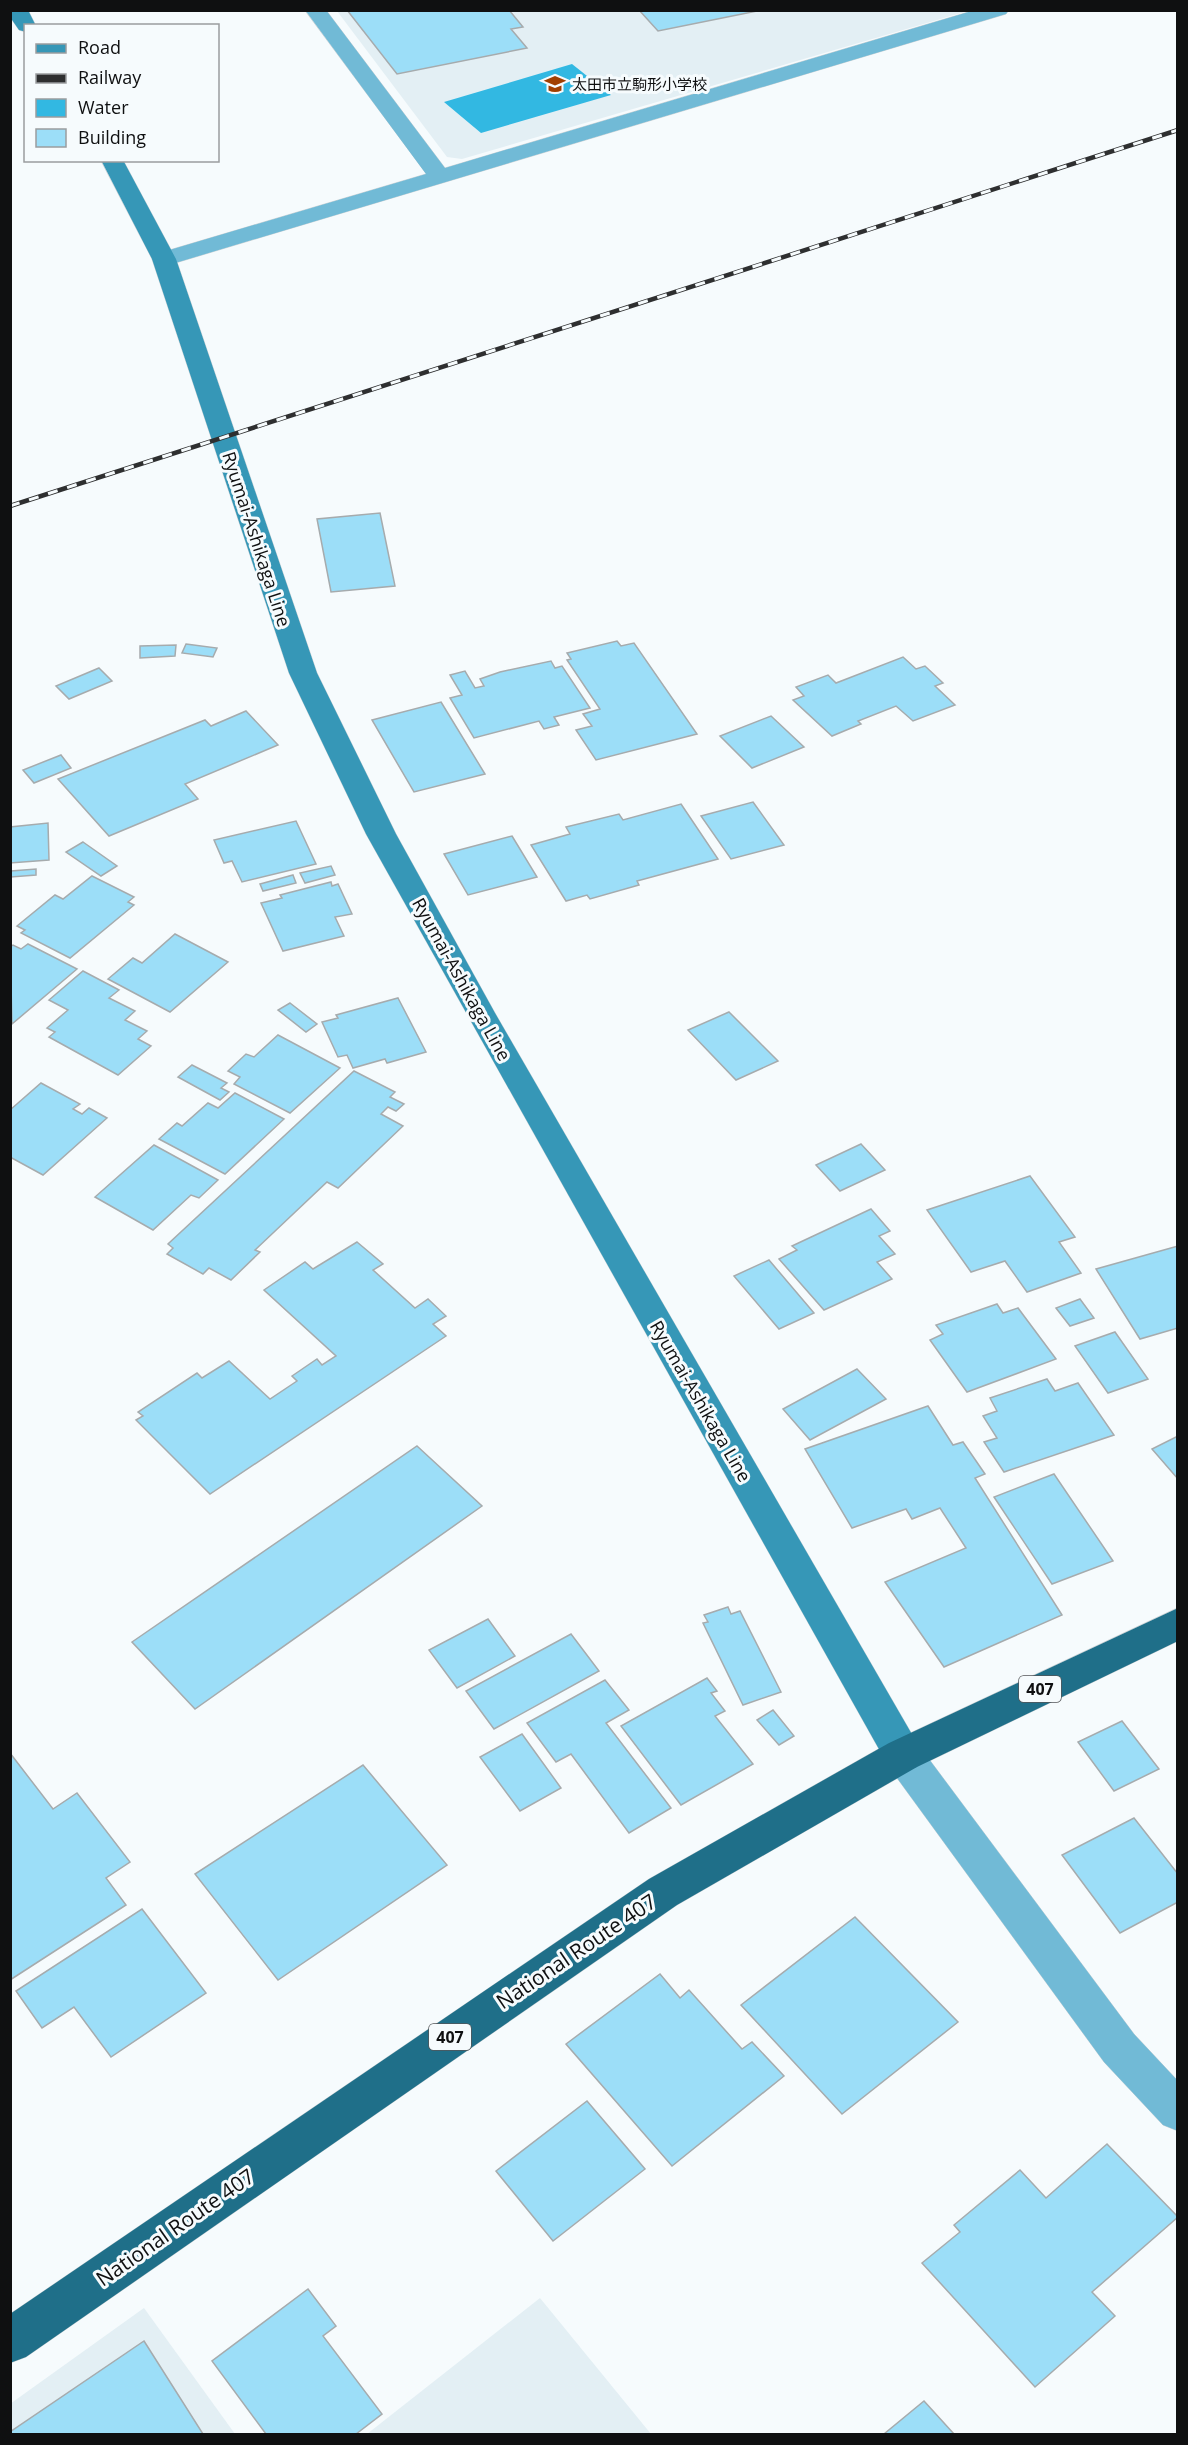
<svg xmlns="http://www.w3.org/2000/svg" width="1188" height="2445" font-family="'Open Sans','Noto Sans JP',sans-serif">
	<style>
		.built { fill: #e3eff4 }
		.water { fill: #32b8e2 }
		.building { fill: #9cdef8; stroke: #a6abad; stroke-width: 1.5 }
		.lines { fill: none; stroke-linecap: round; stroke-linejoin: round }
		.minor-casing { stroke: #d1d5d7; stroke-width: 1 }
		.secondary-casing { stroke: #d1d5d7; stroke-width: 1 }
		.trunk-casing { stroke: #d1d5d7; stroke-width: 1 }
		.minor { fill: #71bad6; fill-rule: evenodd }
		.secondary { fill: #3697b7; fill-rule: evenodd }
		.trunk { fill: #1f6f89; fill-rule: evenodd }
		.rail-casing { stroke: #2e2f30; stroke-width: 4.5 }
		.rail { stroke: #f6fbfd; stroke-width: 3; stroke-dasharray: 10; stroke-linecap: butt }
		.labels { text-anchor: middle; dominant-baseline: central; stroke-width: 6; stroke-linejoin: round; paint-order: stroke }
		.far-poi-label { font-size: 15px; fill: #0f1011; stroke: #f6fbfd; text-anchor: start }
		.shield { fill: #f6fbfd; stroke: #545658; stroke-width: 1.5 }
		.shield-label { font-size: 16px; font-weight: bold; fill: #0f1011 }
		.street-label { font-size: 18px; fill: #0f1011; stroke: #f6fbfd }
		.near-street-label { font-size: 21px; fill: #0f1011; stroke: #f6fbfd }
	</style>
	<rect width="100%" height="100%" fill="#f6fbfd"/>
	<g class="built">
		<polygon points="337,11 968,11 462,159 447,157"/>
		<polygon points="540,2298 651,2434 367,2434"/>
		<polygon points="144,2308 235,2434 11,2434 10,2404"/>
	</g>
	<polygon class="water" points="572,64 611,95 481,133 444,102"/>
	<g class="building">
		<polygon points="347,10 509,10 523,27 511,29 527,48 397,74"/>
		<polygon points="639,10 762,10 658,31"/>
		<polygon points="380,513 395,586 331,592 317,519"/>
		<polygon points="617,641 621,646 634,643 697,734 596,760 576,730 592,726 583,714 600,709 567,660 571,659 567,653"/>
		<polygon points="186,644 217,648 213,657 182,653"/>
		<polygon points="176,645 175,656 140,658 140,646"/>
		<polygon points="903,657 916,669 925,666 943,683 935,686 955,705 913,721 896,706 858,721 861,724 832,736 793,700 804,696 796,687 828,675 836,683"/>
		<polygon points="551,661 555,668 562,666 590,708 554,717 559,725 544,729 539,721 474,738 450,698 462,695 450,675 465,671 475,688 484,686 480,679 500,672"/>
		<polygon points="99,668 112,681 69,699 56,686"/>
		<polygon points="441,702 485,774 414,792 372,720"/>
		<polygon points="246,711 278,745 185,784 198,799 109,836 58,779 205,720 211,726"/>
		<polygon points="771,716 804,747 752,768 720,736"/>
		<polygon points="61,755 71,768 34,783 23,770"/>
		<polygon points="753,802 784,845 731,859 701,816"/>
		<polygon points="681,804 718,859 637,881 639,885 590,899 587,895 566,901 531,845 570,834 566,827 619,814 623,820"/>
		<polygon points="296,821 316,864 242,882 232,861 224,863 214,840"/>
		<polygon points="48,823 49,860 10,863 10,827"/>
		<polygon points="512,836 537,877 468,895 444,854"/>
		<polygon points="83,842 117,866 101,876 66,852"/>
		<polygon points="331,866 335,875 305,883 300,873"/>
		<polygon points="36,869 36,875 11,877 11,871"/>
		<polygon points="293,875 296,883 263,891 260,884"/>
		<polygon points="92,876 134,897 128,902 134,905 70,958 21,933 25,930 17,926 55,895 63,899"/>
		<polygon points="331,882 332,886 338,884 352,914 335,917 344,936 283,951 261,903 282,898 280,895"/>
		<polygon points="175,934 228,962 170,1012 108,979 133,958 142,963"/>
		<polygon points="28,944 77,969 12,1024 10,947 13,945 21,949"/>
		<polygon points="83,971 119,990 109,998 135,1011 125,1020 147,1031 138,1039 151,1046 118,1075 49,1037 55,1032 47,1028 68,1010 49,1000"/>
		<polygon points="398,998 426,1052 387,1063 385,1059 353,1068 347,1055 338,1057 322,1022 338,1018 336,1015"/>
		<polygon points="290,1003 317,1024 306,1032 278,1010"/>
		<polygon points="729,1012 778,1061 736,1080 688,1030"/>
		<polygon points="278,1035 340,1068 290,1113 234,1084 240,1077 228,1071 246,1054 254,1057"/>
		<polygon points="192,1065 227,1083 221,1088 229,1092 220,1100 178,1077"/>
		<polygon points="354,1071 395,1092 390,1097 404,1104 396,1111 388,1107 381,1114 403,1126 338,1188 327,1182 255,1250 260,1252 231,1280 209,1268 203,1274 167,1254 173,1248 168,1244"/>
		<polygon points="41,1083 80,1104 73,1109 82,1114 89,1108 107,1118 43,1175 10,1157 10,1110"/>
		<polygon points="235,1093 284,1119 225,1174 159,1139 177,1123 182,1126 208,1103 218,1108"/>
		<polygon points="861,1144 885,1170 840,1191 816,1165"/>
		<polygon points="154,1145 218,1180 199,1198 191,1195 153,1230 95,1197"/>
		<polygon points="1030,1176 1075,1237 1059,1242 1081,1273 1027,1292 1005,1261 971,1272 927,1210"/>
		<polygon points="871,1209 890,1231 879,1236 895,1254 877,1262 892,1279 824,1310 779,1259 797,1250 792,1246"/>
		<polygon points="357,1242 383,1264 373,1270 415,1308 428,1299 446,1316 433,1324 446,1336 210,1494 136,1420 143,1416 138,1412 197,1373 202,1378 229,1361 270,1399 297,1381 292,1376 317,1359 322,1365 336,1356 264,1290 305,1262 313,1269"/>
		<polygon points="1178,1246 1178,1328 1140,1339 1096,1269"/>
		<polygon points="769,1260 814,1313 779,1329 734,1276"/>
		<polygon points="1080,1299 1094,1318 1070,1326 1056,1308"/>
		<polygon points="997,1304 1003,1313 1018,1308 1056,1359 967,1392 930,1340 943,1334 936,1325"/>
		<polygon points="1115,1332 1148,1379 1108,1393 1075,1346"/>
		<polygon points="857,1369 886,1399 810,1440 783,1409"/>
		<polygon points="1047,1379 1055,1391 1078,1383 1114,1435 1004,1472 984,1442 997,1438 983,1416 997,1411 990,1398"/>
		<polygon points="928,1406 953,1445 963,1442 985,1474 975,1478 1062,1615 944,1667 885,1582 966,1548 940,1508 912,1519 906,1509 852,1528 805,1449"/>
		<polygon points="1178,1436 1178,1479 1152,1449"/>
		<polygon points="417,1446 482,1506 195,1709 132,1642"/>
		<polygon points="1054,1474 1113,1561 1052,1584 994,1497"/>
		<polygon points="728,1607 731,1614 740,1611 781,1692 743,1705 703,1623 708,1622 704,1615"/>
		<polygon points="488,1619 515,1656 457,1688 429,1650"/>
		<polygon points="571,1634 599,1671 494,1729 466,1691"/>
		<polygon points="707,1678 717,1691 711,1693 725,1711 715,1716 753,1764 681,1805 621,1726"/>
		<polygon points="605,1680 629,1710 606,1723 671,1808 629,1833 571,1754 556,1762 527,1723"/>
		<polygon points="773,1710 794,1736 779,1745 757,1720"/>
		<polygon points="1122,1721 1159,1769 1114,1791 1078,1742"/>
		<polygon points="522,1734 561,1788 520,1811 480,1757"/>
		<polygon points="10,1753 53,1809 77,1793 130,1862 106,1878 126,1905 10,1980"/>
		<polygon points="363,1765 447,1865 278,1980 195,1874"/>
		<polygon points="1134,1818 1178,1874 1178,1902 1120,1933 1062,1855"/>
		<polygon points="142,1909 206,1993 111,2057 74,2007 42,2028 16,1991"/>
		<polygon points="855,1917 958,2022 842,2114 741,2005"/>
		<polygon points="660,1974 680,1998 689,1990 742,2049 752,2042 784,2076 672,2166 566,2044"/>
		<polygon points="587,2101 645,2169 553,2241 496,2171"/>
		<polygon points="1107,2144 1178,2217 1092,2292 1115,2316 1035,2387 922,2263 960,2232 954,2225 1020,2170 1046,2198"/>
		<polygon points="308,2289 336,2326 323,2336 382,2414 356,2434 266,2434 212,2361"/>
		<polygon points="144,2341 203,2434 10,2434 10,2432"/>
		<polygon points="924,2401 954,2434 884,2434"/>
	</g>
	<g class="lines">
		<g class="minor-casing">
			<g id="minor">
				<polygon points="305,10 326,10 445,168 975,10 1009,10 1006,14 172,264 156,264 152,259 156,254 426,174"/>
				<polygon points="903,1738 917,1743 1134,2034 1178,2081 1178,2131 1163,2125 1104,2062 889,1767 884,1755 889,1743"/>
			</g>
		</g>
		<g class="secondary-casing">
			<g id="secondary">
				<polygon points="10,10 28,10 36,26 26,26 26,32 19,30 10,17"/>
				<polygon points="101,160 123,160 176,259 317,673 396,834 495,1013 917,1743 922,1755 917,1767 903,1772 889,1767 366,834 289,673 152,259"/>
			</g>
		</g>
		<g class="trunk-casing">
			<polygon id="trunk" points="1178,1608 1178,1641 917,1767 677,1905 26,2357 10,2363 10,2314 649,1879 889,1743"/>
		</g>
		<use href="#minor" class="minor"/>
		<use href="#secondary" class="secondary"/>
		<use href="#trunk" class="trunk"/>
		<g class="rail-casing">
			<polyline id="rail" points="10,506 1178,130"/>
		</g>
		<use href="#rail" class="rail"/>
	</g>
	<defs>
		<g id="school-bare" transform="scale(1.62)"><path d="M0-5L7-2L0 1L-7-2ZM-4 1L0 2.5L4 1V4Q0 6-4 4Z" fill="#a13f00" stroke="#f6fbfd" stroke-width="2.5" paint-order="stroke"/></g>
	</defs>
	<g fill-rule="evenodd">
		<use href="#school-bare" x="555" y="84"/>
	</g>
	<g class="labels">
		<g class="far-poi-label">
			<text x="572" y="84">太田市立駒形小学校</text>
		</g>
		<g class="shield">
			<rect x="1019" y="1676" width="42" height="26" rx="4.5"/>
			<rect x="429" y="2024" width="42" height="26" rx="4.5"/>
		</g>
		<g class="shield-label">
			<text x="1040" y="1689">407</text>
			<text x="450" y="2037">407</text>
		</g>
		<g class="street-label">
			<text transform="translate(257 539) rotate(72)">Ryumai-Ashikaga Line</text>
			<text transform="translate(462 979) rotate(61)">Ryumai-Ashikaga Line</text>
			<text transform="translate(701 1401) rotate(60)">Ryumai-Ashikaga Line</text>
		</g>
		<g class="near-street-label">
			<text transform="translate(576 1951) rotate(-34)">National Route 407</text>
			<text transform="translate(175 2227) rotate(-35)">National Route 407</text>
		</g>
	</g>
	<rect width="1188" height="2445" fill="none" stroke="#0f1011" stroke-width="24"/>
	<rect x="24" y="24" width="195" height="138" fill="#f6fbfd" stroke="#9a9d9f" stroke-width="1.5"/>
	<rect x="36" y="44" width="30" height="9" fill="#3697b7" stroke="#9a9d9f" stroke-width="1.5"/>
	<text x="78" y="54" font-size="18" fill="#0f1011">Road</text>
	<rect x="36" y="74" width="30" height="9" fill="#2e2f30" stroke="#9a9d9f" stroke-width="1.5"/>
	<text x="78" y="84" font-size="18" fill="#0f1011">Railway</text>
	<rect x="36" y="99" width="30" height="18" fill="#32b8e2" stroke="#9a9d9f" stroke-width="1.5"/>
	<text x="78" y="114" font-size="18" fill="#0f1011">Water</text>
	<rect x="36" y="129" width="30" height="18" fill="#9cdef8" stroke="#9a9d9f" stroke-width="1.5"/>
	<text x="78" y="144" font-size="18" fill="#0f1011">Building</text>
</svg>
